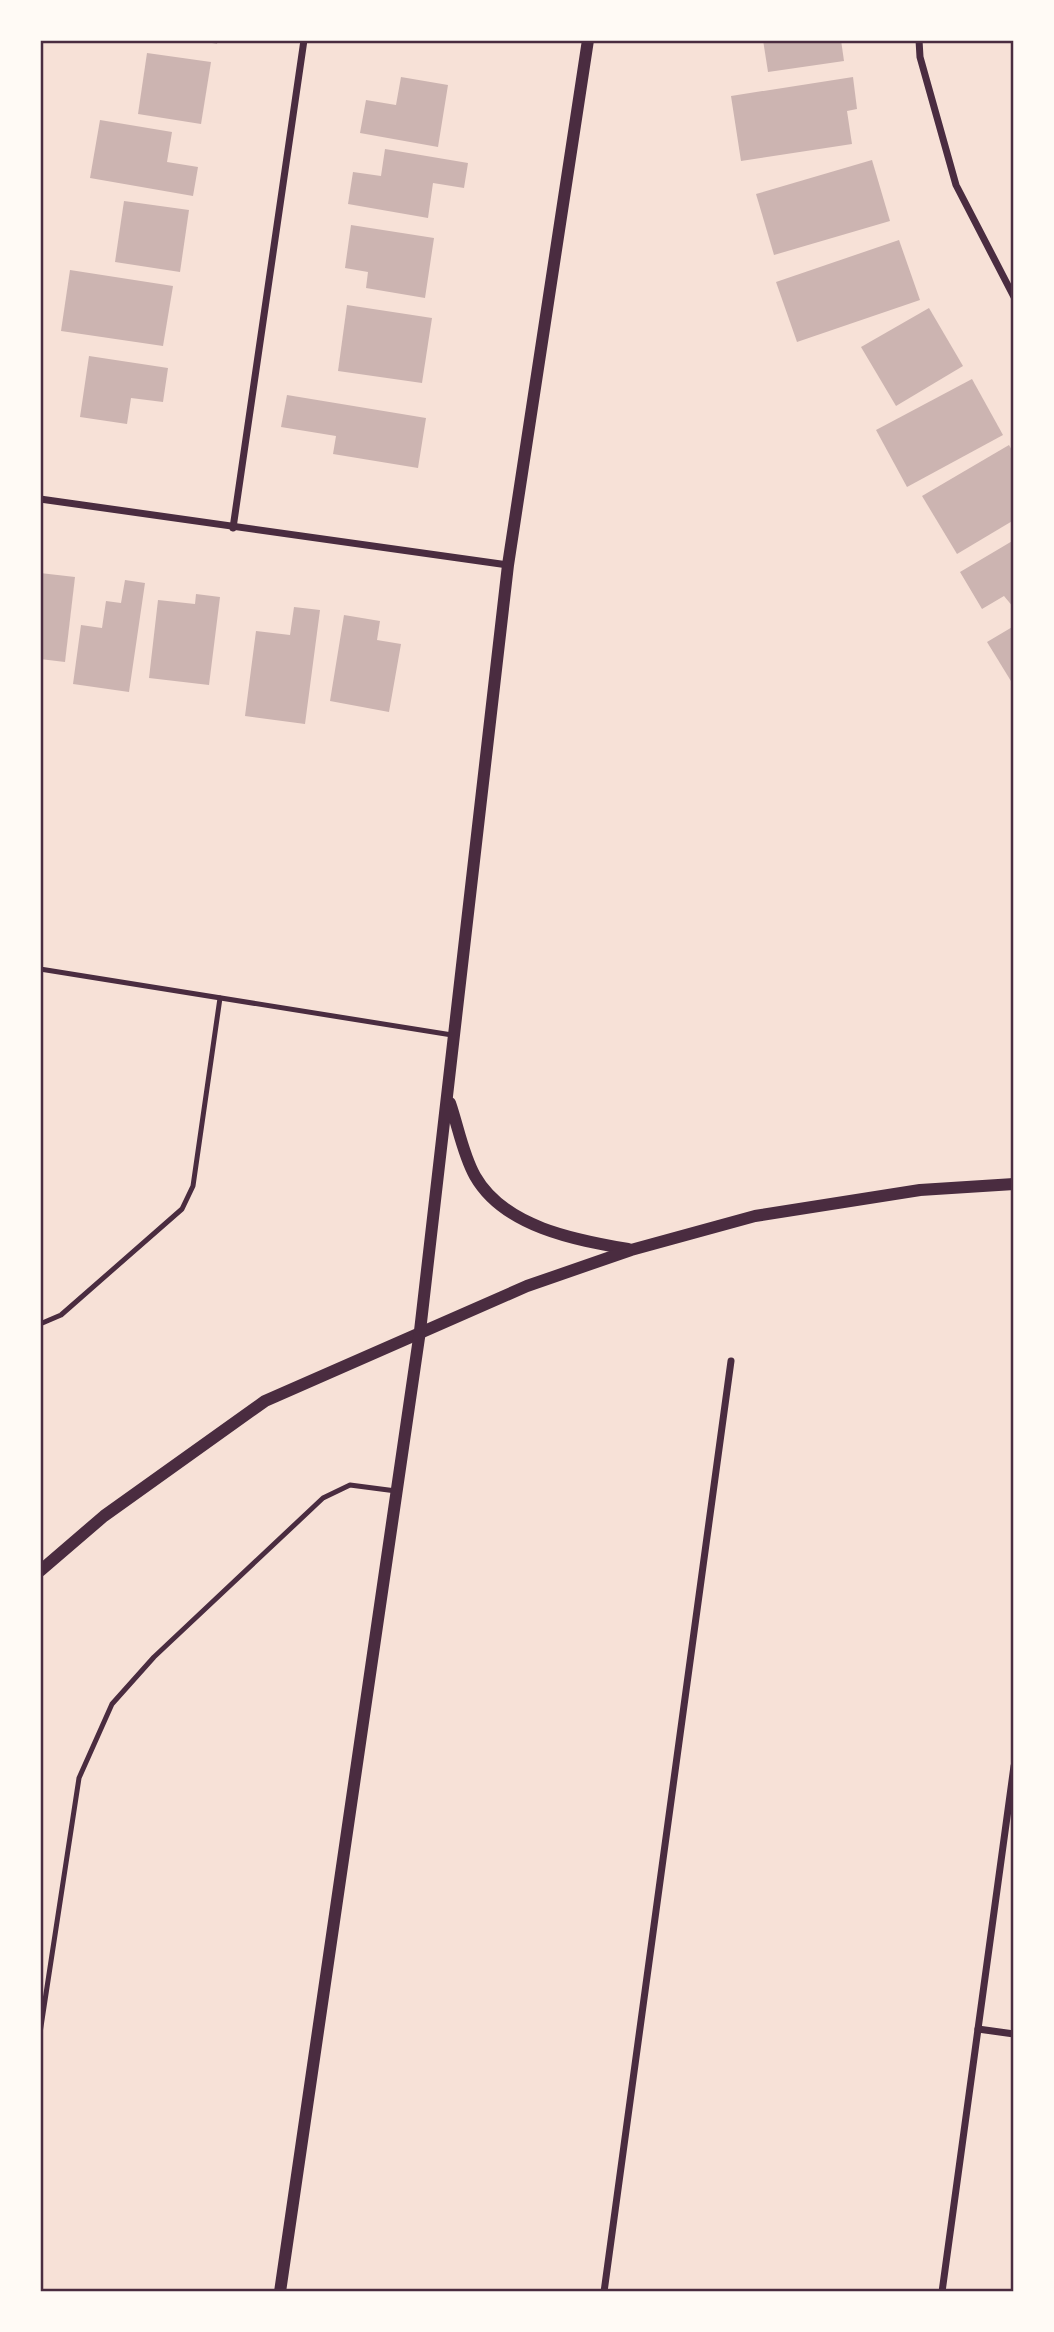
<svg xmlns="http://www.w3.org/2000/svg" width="1054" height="2332" font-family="Merriweather,serif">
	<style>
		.building { fill: #ccb4b1 }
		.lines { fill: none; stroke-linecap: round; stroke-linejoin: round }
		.service { stroke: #4a2c40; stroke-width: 5 }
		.minor { stroke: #4a2c40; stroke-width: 7 }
		.tertiary { stroke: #4a2c40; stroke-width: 12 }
		.neatline { fill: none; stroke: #4a2c40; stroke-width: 2.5 }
	</style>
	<rect width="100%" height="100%" fill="#f7e1d7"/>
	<g class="building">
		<polygon points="197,40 218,40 217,44"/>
		<polygon points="763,40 841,40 844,61 768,72"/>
		<polygon points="147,53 211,62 201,124 138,114"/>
		<polygon points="401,77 448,85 438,147 360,133 366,100 396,105"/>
		<polygon points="853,77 857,109 847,111 852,144 741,161 731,96"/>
		<polygon points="100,120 172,132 167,162 198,167 193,196 90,178"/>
		<polygon points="385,149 468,163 464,188 433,183 428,218 348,204 353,172 381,176"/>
		<polygon points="872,160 890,221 774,255 756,194"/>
		<polygon points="124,201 189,210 180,272 115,262"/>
		<polygon points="351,225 434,238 425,298 366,288 368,272 345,268"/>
		<polygon points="899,240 920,300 797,342 776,282"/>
		<polygon points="70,270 173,286 163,346 61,331"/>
		<polygon points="347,305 432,318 422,383 338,371"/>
		<polygon points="929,308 963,366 896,406 861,347"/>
		<polygon points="89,356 168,368 163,402 131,398 127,424 80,417"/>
		<polygon points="972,379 1003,435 907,487 876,430"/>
		<polygon points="287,395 426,418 418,468 333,454 336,436 281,427"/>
		<polygon points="1009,445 1014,454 1014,520 957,554 922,496"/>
		<polygon points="1014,540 1014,608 1004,596 982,609 960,572"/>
		<polygon points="40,573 75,577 65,662 40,659"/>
		<polygon points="125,580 145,583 129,692 73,684 81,625 102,628 106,601 121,603"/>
		<polygon points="196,594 220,597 209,685 149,678 158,600 195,604"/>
		<polygon points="294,607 320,610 305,724 245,716 256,631 290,635"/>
		<polygon points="344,615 380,621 377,640 401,644 389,712 330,701"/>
		<polygon points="1014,626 1014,686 987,642"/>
	</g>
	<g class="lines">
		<g class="service">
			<polyline points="40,969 452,1035"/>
			<polyline points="40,1324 61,1315 182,1209 193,1186 220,998"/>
			<polyline points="40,2033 79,1778 112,1704 154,1657 323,1498 350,1485 396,1491"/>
		</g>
		<g class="minor">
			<polyline points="919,40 920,57 956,185 1014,297"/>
			<polyline points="40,499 508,565"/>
			<polyline points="233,528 304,40"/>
			<polyline points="978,2029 1014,2034"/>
			<polyline points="604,2292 731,1361"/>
			<polyline points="942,2292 1014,1766"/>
		</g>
		<g class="tertiary">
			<path d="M450,1103C458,1126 463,1155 475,1176C504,1227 575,1240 628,1249"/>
			<polyline points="40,1571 104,1516 265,1401 527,1286 631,1250 755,1216 920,1190 1014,1184"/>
			<polyline points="280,2292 420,1331 508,565 588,40"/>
		</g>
	</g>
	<rect width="1054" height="2332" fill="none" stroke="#fffaf5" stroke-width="84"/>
	<rect x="42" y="42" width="970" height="2248" class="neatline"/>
</svg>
